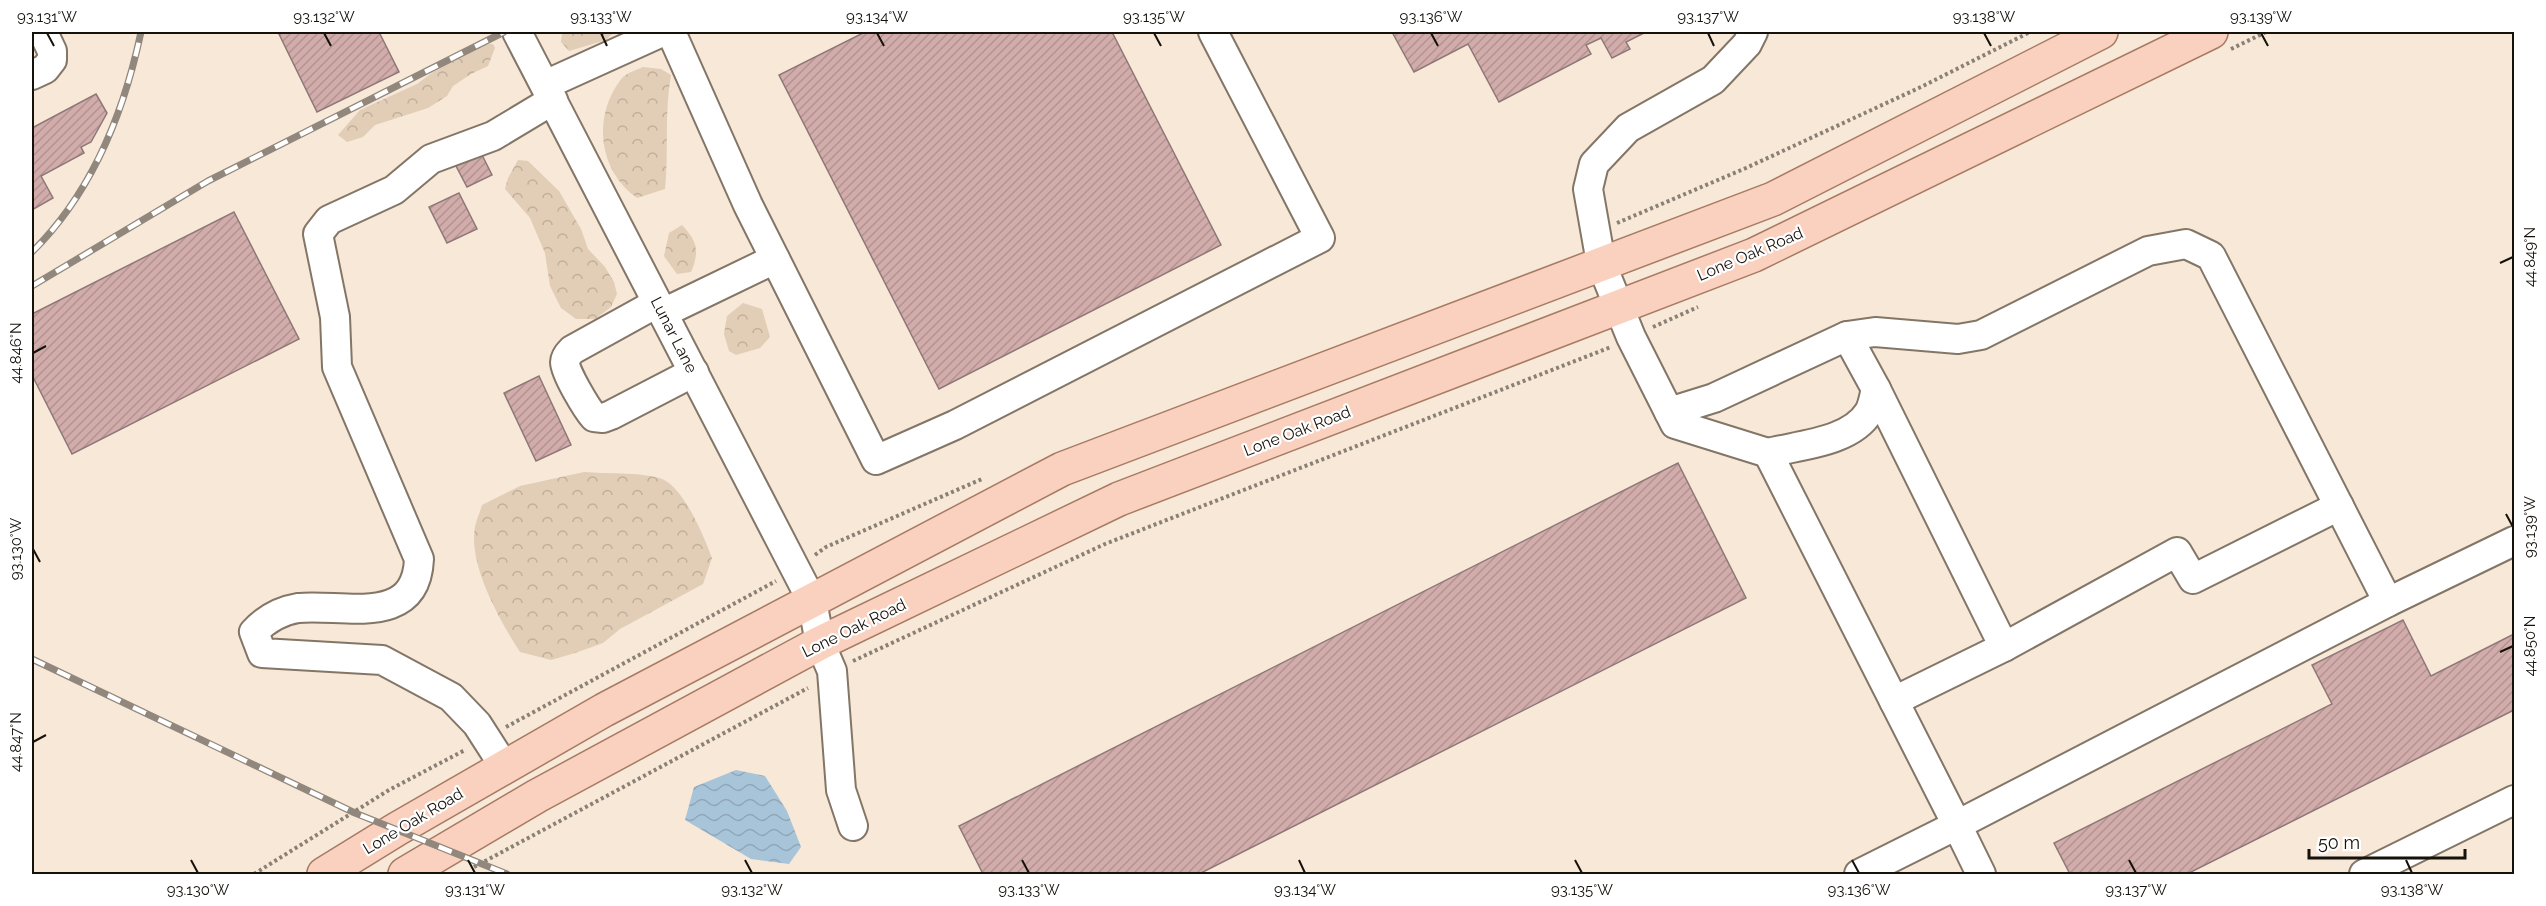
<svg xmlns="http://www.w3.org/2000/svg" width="2546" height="906" font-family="Raleway,sans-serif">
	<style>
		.forest { fill: url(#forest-crowns) }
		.water { fill: url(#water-waves) }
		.building { fill: url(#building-hatch); stroke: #8e7877; stroke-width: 1.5 }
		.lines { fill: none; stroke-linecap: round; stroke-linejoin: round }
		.minor-casing { stroke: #837667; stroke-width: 32 }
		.major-casing { stroke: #a77a63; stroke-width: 36 }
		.path { stroke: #8a8075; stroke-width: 4; stroke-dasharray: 3 3; stroke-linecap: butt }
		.minor { stroke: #fff; stroke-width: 28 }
		.major { stroke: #f9d1be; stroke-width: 33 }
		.rail-casing { stroke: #91877c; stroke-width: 7 }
		.rail { stroke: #fff; stroke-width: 4.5; stroke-dasharray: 14; stroke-linecap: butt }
		.ticks { fill: none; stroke: #15110b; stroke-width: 2 }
		.labels { text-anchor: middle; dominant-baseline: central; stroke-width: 4.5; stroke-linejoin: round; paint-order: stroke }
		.street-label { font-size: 16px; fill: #15110b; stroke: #fff }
		.neatline { fill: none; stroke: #15110b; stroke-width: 2 }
		.ticks-label { font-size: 15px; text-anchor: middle; fill: #15110b }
	</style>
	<defs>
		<pattern id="forest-crowns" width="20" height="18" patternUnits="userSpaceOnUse" patternTransform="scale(1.5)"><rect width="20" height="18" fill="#e2cdb6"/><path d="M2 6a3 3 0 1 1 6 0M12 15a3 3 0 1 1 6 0" fill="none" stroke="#c1af9b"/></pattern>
		<pattern id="water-waves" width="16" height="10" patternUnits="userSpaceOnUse" patternTransform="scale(1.5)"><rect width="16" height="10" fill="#a8c4d9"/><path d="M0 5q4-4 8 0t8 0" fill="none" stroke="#90a7b9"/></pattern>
		<pattern id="building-hatch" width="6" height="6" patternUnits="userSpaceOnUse" patternTransform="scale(1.5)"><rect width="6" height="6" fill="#d1acaa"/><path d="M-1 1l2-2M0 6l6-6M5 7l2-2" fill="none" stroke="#b39391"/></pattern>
	</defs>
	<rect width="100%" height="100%" fill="#f7e8d8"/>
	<g class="forest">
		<polygon points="562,32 614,32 606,40 569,51 561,42"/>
		<polygon points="488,44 493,44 495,48 488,66 471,74 453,86 447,96 428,108 375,125 363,137 347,142 338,135 360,110 417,84 433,72"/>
		<path d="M643,67L661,69L671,75C664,114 669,151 665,189L637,198C598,171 592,115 622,78C627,73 636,70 643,67Z"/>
		<polygon points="518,160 528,161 559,191 581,229 588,249 605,267 614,282 617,294 611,307 595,319 576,319 561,308 550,286 545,253 530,218 505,189 508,178"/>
		<path d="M682,225C697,241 700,251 691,272L677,274L664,256L669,233Z"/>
		<polygon points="743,303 762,309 770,337 760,348 736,355 729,351 724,334 727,316"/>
		<path d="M584,472C606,474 638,472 659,478C683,484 704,537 712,558L703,584L620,629L603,643L575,653L551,660L520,652C500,621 468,565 475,527C476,520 480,513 482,505L520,486Z"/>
	</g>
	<polygon class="water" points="736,770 765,776 787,811 801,847 789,864 751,859 685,820 694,787"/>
	<g class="building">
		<polygon points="278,32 379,32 399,72 317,112"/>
		<polygon points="865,32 1112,32 1221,245 939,389 779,75"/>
		<polygon points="1392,32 1646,32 1626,42 1630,49 1612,58 1601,38 1586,45 1591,54 1499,102 1468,44 1414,72"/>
		<polygon points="96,94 107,113 91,142 81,147 84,153 41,176 53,198 32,210 32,128"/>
		<polygon points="480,151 492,175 467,187 455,164"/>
		<polygon points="459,193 477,229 447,243 429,207"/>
		<polygon points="234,212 299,339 72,454 32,375 32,314"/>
		<polygon points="539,376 571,445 536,461 504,393"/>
		<polygon points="1678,463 1746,598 1199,874 983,874 959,826"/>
		<polygon points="2403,620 2431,676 2514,634 2514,710 2187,874 2070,874 2054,843 2332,704 2312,665"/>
	</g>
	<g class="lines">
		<g class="minor-casing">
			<g id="minor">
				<polyline points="517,32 812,601 820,643 832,671 841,790 853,826"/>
				<polyline points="671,32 748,205 876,460 955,425 1320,238 1213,32"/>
				<polyline points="1753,32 1747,44 1713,80 1628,128 1594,164 1588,189 1601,263 1631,337 1675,424 1768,453 1957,825 2388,602 2514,541"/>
				<polyline points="32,75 45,69 52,60 52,51 43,32"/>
				<polyline points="545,85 662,32"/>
				<path d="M657,303L572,350C569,353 565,358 565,362C565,373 587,409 594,417L603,418L611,415L694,372"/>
				<polyline points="663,313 775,259"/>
				<polyline points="1876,389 2004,647 1894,701"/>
				<polyline points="1669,412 1714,398 1847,336 1875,332 1958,339 1981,335 2148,251 2186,244 2211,256 2388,602"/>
				<path d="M1768,453C1800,445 1851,442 1869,412C1873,405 1874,396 1876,389L1847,336"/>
				<polyline points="2004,647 2177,552 2193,579 2339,506"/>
				<path d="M504,766L477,724L451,697L382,660L262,653L254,632C266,619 280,611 298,608C342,603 416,629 419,559L337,367L335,317L318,234L329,220L394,190L431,159L493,136L553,100"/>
				<polyline points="1859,874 1957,825 1981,874"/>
				<polyline points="2364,874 2514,800"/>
			</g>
		</g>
		<g class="major-casing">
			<g id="major">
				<polyline points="324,874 397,829 604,710 1062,469 1773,199 2101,32"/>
				<polyline points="405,874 537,796 820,643 1119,499 1754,255 2211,32"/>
			</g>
		</g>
		<g class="path">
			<polyline points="2231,49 2266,32"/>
			<polyline points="1617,223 1746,168 1921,87 2030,32"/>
			<polyline points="1653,327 1698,307"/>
			<polyline points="815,555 826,547 982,479"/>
			<polyline points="853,661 1105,544 1611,347"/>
			<polyline points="506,727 776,581"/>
			<polyline points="474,867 808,688"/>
			<polyline points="254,874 389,790 465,750"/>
		</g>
		<use href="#minor" class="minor"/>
		<use href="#major" class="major"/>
		<g class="rail-casing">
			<g id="rail">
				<path d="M32,252C92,193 124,112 141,32"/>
				<polyline points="32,286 208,181 504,32"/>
				<polyline points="32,659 355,813 507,874"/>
			</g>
		</g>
		<use href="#rail" class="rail"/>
	</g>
	<path class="ticks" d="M47,33L54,46M324,33L331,46M601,33L607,46M877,33L884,46M1154,33L1161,46M1431,33L1438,46M1708,33L1714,46M1984,33L1991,46M2261,33L2268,46M2500,263L2513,257M33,353L46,346M2506,514L2513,527M33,549L40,562M2500,652L2513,646M33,742L46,735M191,860L198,873M468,860L475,873M745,860L752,873M1022,860L1029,873M1299,860L1305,873M1575,860L1582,873M1852,860L1859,873M2129,860L2136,873M2406,860L2412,873"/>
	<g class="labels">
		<g class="street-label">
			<text transform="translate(1750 254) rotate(-23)">Lone Oak Road</text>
			<text transform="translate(674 335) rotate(63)">Lunar Lane</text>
			<text transform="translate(1297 431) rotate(-21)">Lone Oak Road</text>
			<text transform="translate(854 628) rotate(-26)">Lone Oak Road</text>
			<text transform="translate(413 821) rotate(-31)">Lone Oak Road</text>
		</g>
	</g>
	<rect width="2546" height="906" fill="none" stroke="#ffffff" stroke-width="66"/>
	<path d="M2309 849v9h156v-9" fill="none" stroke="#15110b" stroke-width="3"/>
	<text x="2318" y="849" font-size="18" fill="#15110b" stroke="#ffffff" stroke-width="4.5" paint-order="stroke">50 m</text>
	<rect x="33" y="33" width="2480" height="840" class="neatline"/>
	<g class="ticks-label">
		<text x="47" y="22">93.131°W</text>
		<text x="324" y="22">93.132°W</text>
		<text x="601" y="22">93.133°W</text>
		<text x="877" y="22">93.134°W</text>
		<text x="1154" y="22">93.135°W</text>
		<text x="1431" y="22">93.136°W</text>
		<text x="1708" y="22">93.137°W</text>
		<text x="1984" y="22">93.138°W</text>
		<text x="2261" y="22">93.139°W</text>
		<text transform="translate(2530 257) rotate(-90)" y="5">44.849°N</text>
		<text transform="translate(16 353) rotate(-90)" y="5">44.846°N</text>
		<text transform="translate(2530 527) rotate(-90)" y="5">93.139°W</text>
		<text transform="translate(16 549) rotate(-90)" y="5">93.130°W</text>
		<text transform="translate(2530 646) rotate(-90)" y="5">44.850°N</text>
		<text transform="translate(16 742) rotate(-90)" y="5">44.847°N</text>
		<text x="198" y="895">93.130°W</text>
		<text x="475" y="895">93.131°W</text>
		<text x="752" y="895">93.132°W</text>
		<text x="1029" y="895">93.133°W</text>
		<text x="1305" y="895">93.134°W</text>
		<text x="1582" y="895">93.135°W</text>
		<text x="1859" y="895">93.136°W</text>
		<text x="2136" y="895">93.137°W</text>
		<text x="2412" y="895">93.138°W</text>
	</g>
</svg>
